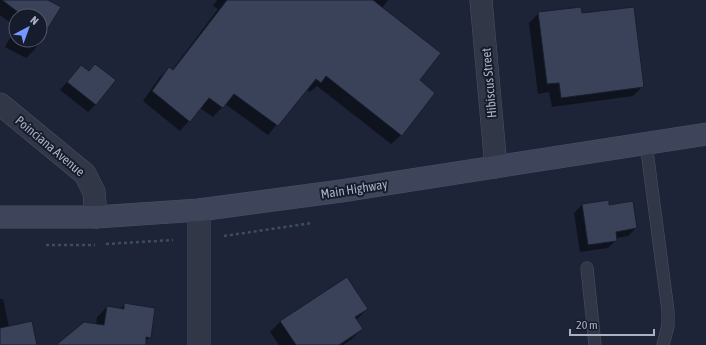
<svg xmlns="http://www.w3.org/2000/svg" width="706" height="345" font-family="'Asap Condensed',sans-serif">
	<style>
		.shadow { fill: #0007; fill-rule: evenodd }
		.building { fill: #394258; stroke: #181e2e }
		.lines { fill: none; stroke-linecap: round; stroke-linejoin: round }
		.service-casing { stroke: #4b5163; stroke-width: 13 }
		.minor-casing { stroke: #4b5163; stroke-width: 23 }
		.secondary-casing { stroke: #4b5163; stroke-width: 23 }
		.path { stroke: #3c4f56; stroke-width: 2.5; stroke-dasharray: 3 3; stroke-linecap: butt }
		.service { stroke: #313747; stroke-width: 12 }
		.minor { stroke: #313747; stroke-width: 22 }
		.secondary { stroke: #3e455b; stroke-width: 22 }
		.labels { text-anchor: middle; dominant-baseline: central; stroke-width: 4; stroke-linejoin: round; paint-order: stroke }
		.street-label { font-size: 13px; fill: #aab1c5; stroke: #161c2b }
	</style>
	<rect width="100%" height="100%" fill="#1d2437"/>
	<g class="shadow">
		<path d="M0,0H46L59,7L35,49L26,58L5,47L16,27L0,15ZM16,16H40V40H16Z"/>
		<polygon points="217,0 388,0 382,8 418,80 401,135 391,144 317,86 310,92 307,89 268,135 225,104 213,117 200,108 180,131 143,101 159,78 169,69 172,70 218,9 213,6"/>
		<polygon points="539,13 582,14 643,86 633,96 552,107 549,92 538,94 529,23"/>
		<polygon points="81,66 96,104 88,112 60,90"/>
		<polygon points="608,201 608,206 636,228 628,236 616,238 616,240 608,248 580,252 574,213 582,205"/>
		<polygon points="346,278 367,309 356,320 362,329 352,339 343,345 279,345 270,332 280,322"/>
		<polygon points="0,299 3,299 9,327 36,345 0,345"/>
		<polygon points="125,304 150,337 142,345 58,345 96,325 97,317 107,307 120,309"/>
	</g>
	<g class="building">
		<polygon points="2,0 48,0 61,7 45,33 40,29 40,16 23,16"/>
		<polygon points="227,0 373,0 441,53 420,80 435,93 402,136 326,76 321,83 316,79 278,126 234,94 223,108 209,98 190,122 152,91 169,67 173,70"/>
		<polygon points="581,7 582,13 634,7 644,87 561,98 559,83 547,84 538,12"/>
		<polygon points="95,64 116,80 96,105 67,82 81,65 89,71"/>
		<polygon points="609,200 609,205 633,201 637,228 616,232 617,241 588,245 582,204"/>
		<polygon points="347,277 368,309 355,317 363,329 339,345 296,345 280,321"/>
		<polygon points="124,303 155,308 151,338 146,337 146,345 56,345 84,322 104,325 107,306 124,309"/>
		<polygon points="32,321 37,345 0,345 0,328"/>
	</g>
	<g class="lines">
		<g class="service-casing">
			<g id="service">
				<polyline points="646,143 668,311 668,326 663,345"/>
				<polyline points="587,268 595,345"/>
			</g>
		</g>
		<g class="minor-casing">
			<g id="minor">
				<polyline points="481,0 496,167"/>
				<polyline points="0,104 85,174 94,192 96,217"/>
				<polyline points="199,210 199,345"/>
			</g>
		</g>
		<g class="secondary-casing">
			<polyline id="secondary" points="0,217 96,217 199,210 341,191 706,134"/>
		</g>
		<g class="path">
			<polyline points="224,236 312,223"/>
			<polyline points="106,244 173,240"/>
			<polyline points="46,245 95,245"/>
		</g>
		<use href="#service" class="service"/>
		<use href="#minor" class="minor"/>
		<use href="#secondary" class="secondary"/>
	</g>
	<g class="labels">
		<g class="street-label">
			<text transform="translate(489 83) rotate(-95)">Hibiscus Street</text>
			<text transform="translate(50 146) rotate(40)">Poinciana Avenue</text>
			<text transform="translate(354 189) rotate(-9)">Main Highway</text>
		</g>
	</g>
	<g transform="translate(28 28) rotate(41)"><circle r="19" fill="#161c2b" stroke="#515869"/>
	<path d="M0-3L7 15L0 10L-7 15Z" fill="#7597ff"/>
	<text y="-6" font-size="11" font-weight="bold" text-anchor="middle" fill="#aab1c5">N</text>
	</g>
	<path d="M570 329v6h84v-6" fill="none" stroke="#aab1c5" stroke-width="2"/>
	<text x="576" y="329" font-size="12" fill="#aab1c5" stroke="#161c2b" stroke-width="3" paint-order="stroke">20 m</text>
</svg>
